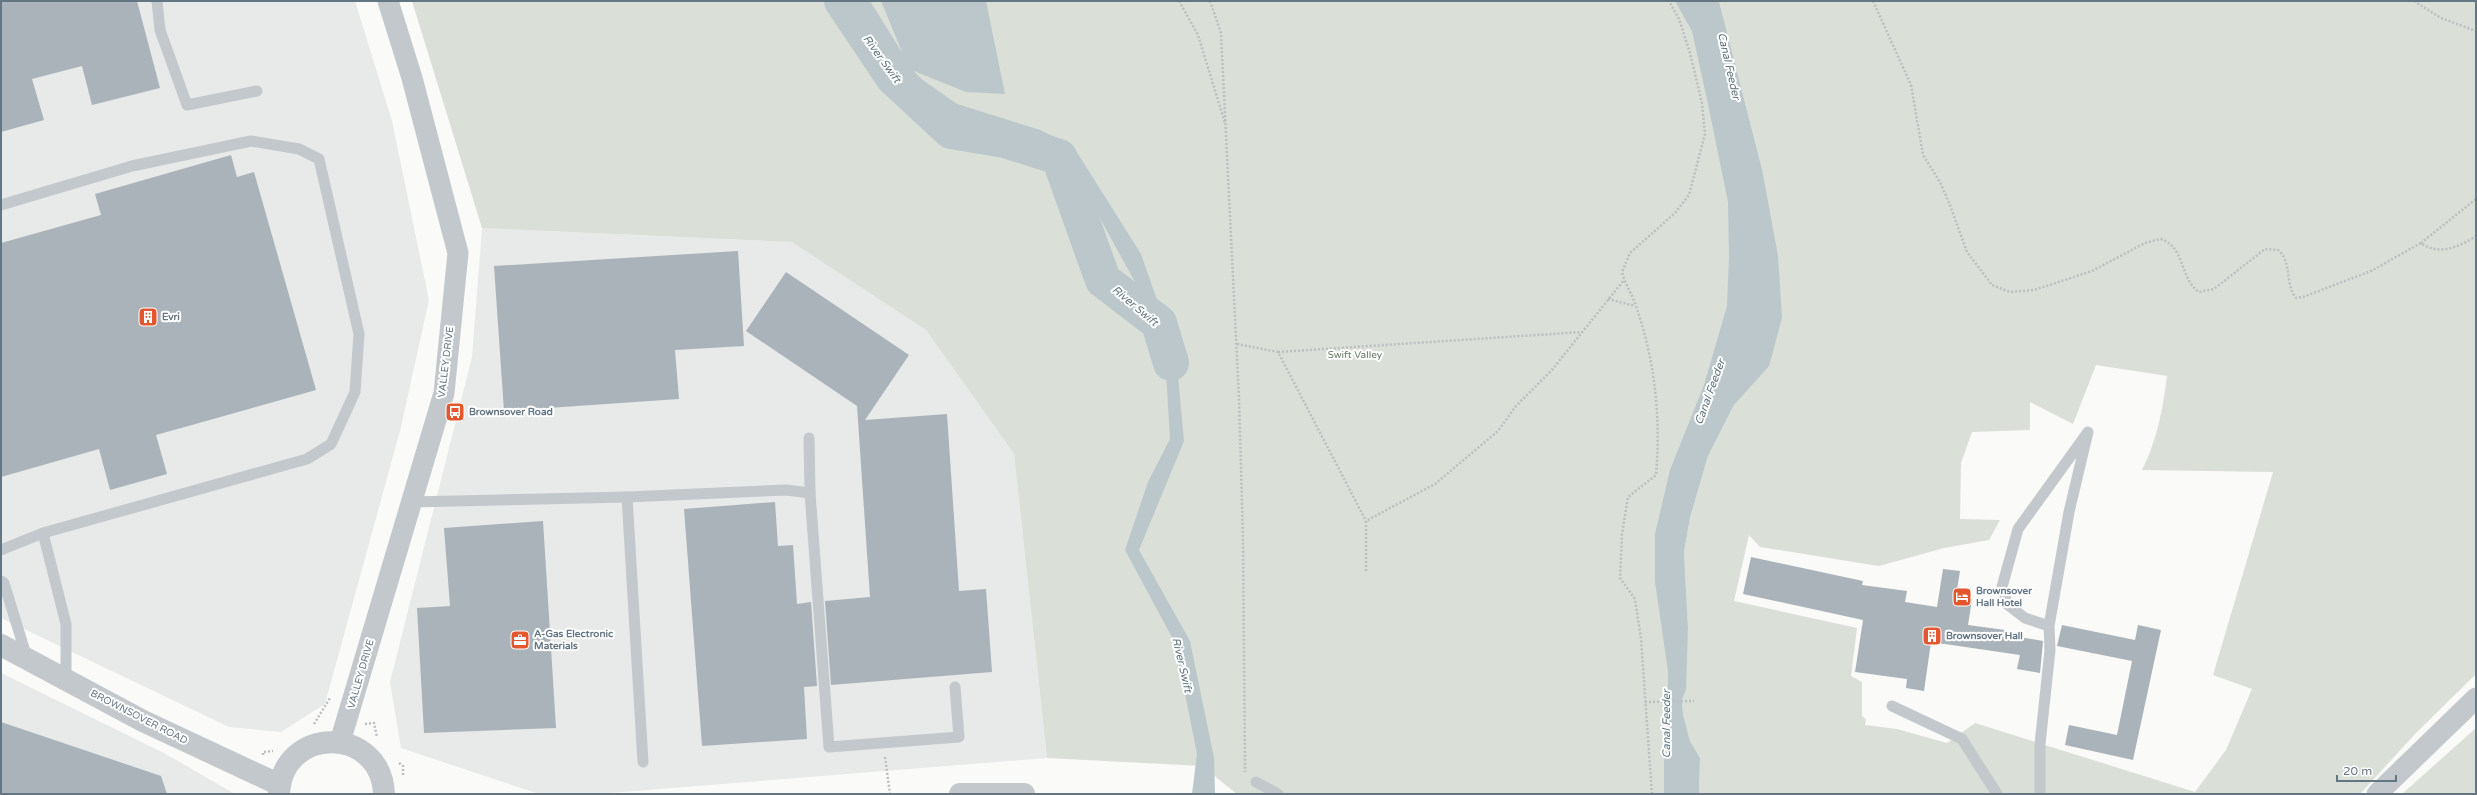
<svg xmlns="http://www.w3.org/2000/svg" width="2477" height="795" font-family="'Varela Round',sans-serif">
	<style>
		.built { fill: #e8e9e9 }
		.green { fill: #dadfd7; fill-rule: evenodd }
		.water { fill: #bbc7cb }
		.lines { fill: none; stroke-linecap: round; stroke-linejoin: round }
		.river { stroke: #bbc7cb; stroke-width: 36 }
		.building { fill: #aab3b9 }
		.path { stroke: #bbbfc2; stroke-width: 2.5; stroke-dasharray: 2 2; stroke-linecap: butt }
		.service { stroke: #c3c8cc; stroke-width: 11 }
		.minor { stroke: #c3c8cc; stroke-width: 21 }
		.tertiary { stroke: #c3c8cc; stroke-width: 22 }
		.labels { text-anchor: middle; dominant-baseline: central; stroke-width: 4; stroke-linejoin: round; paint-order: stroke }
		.poi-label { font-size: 10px; font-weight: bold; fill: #657683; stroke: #fff; text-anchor: start }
		.park-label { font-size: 10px; fill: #687a64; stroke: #fff }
		.street-label { font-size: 10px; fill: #657683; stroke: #fff }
		.water-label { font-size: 11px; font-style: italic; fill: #60757c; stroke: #fff }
	</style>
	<rect width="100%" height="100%" fill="#fafaf8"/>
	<g class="built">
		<polygon points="1,1 355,1 392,121 429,300 401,427 325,704 281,732 229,727 1,618"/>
		<polygon points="482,228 793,242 926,330 1014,454 1047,758 597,794 539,794 401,748 390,682 472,357"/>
		<polygon points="1,673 164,753 235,794 1,794"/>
	</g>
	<g class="green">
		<polygon points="412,1 1699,1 1753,261 1678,512 1676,794 1237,794 1202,766 1047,758 1014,454 926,330 792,242 482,228"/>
		<path d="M1719,1H2476V674L2415,734L2360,794H1699L1700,758L1690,741L1683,714L1682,699L1688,627L1684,552L1690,518L1708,456L1734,405L1747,389L1762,169ZM2096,365L2167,376C2163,408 2157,441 2142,470L2273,472L2213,675L2252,689L2226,750L2195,792L1975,723L1947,743L1897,729L1865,725L1866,719L1862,716V682L1851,676L1857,628L1734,601L1749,535L1760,547L1879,566L1944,548L1989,540L2000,520L1960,519L1961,463L1972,432L2030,430V402L2073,424Z"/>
		<polygon points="2476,728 2476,794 2402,794"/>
	</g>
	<g class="water">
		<polygon points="842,1 870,1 903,54 881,1 986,1 1005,94 966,92 914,71 917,76 957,104 1040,130 1073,146 1141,254 1176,355 1184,441 1139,550 1190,641 1214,758 1215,794 1192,794 1197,754 1175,643 1125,550 1148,482 1170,439 1166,371 1151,311 1069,162 1049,150 950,118 902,80 851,1 843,4"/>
		<polygon points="1675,1 1719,1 1762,169 1778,256 1782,318 1769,366 1734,405 1708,456 1690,518 1684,552 1688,627 1686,690 1682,699 1683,714 1690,741 1700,758 1699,794 1664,794 1664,763 1670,711 1668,696 1668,671 1655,582 1655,534 1670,470 1704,385 1727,306 1729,258 1728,202 1708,104 1692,31"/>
	</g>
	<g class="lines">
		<polyline class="river" points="842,1 893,77 951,131 1005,140 1059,157 1103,280 1159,323 1171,363"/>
	</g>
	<g class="building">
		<polygon points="1,1 137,1 160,88 92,105 82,66 32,79 44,120 1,132"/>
		<polygon points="231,155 237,177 254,172 316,390 156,435 167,474 110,490 99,449 1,477 1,243 101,215 95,194"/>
		<polygon points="738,251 744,346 675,350 679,399 504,411 494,266"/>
		<polygon points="786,272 909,355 865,420 947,414 959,591 986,589 992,672 831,685 825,601 870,597 857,406 746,331"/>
		<polygon points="775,502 778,546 793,545 797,604 811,602 817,686 804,687 807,739 702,746 684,509"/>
		<polygon points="543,521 556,728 424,733 417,608 450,606 444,528"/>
		<polygon points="1751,557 1863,581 1862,585 1907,591 1905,602 1937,607 1943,569 1960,571 1956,596 1972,599 1968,625 2005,630 2004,634 2043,641 2040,673 2017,669 2020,655 1931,642 1924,691 1906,688 1907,679 1855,672 1863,620 1743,594"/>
		<polygon points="2062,625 2135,640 2138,625 2161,630 2133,760 2065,745 2069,725 2117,735 2132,661 2057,646"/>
		<polygon points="1,722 161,776 167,794 1,794"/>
	</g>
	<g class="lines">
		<g class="path">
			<polyline points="1179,1 1198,35 1225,123"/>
			<polyline points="1210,1 1221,33 1239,399 1243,538 1245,772"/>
			<path d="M1873,1L1911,85L1923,155L1940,182L1950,205L1967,252L1992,285L2010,292L2034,290L2092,271L2145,243L2161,239C2186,248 2179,278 2199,292L2214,289L2265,249L2278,250C2293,263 2284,283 2296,298L2303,297L2371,271L2421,243C2438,256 2460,247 2476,236"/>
			<polyline points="2414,1 2441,18 2476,31"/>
			<polyline points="2421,243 2476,199"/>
			<polyline points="1608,299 1635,306"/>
			<polyline points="1237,344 1278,352 1366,521"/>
			<polyline points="1278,352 1582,332"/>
			<polyline points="1366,571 1366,521 1435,484 1498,431 1516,406 1551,371 1624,280"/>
			<polyline points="1645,702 1694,701"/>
			<polyline points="314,724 330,698"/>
			<polyline points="365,724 374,723 377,737"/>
			<polyline points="263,755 263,752 273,751"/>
			<polyline points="885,757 890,794"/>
			<polyline points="399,763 403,766 403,776"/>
			<path d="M1652,794L1641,639L1635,599L1620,578L1622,534L1628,497L1656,475C1661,417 1655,361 1636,306C1632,294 1625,284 1622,272L1630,253L1675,213L1689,195L1705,134L1702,103L1690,53L1679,19L1669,1"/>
		</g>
		<g class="service">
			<polyline points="157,1 160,30 187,105 257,91"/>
			<polyline points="1,205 132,166 251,141 299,149 319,159 359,334 355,392 331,444 307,459 43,533 1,550"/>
			<polyline points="809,438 810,493"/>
			<polyline points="627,497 643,762"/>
			<polyline points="411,502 627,497 786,490 810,493 829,747 959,737 955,687"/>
			<polyline points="43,533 66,624 66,680"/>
			<polyline points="1,581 4,583 27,658"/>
			<polyline points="1892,706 1962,739 1997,794"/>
			<polyline points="1256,782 1278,794"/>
			<polyline points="2040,794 2040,744 2050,650 2049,626 2069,512 2088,432 2018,529 2002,587 2008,605 2025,618 2049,626"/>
		</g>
		<g class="minor">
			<polyline points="340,742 444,393 458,253 412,78 388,1"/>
			<polyline points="2377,794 2476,698"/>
		</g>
		<g class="tertiary">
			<polyline points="1,645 143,721 280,785"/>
			<path d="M279,794C282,725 381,725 384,794"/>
			<polyline points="960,794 1024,794"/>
		</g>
	</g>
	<defs>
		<g id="building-square" transform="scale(1)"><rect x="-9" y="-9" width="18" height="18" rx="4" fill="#e4572e" stroke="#fff"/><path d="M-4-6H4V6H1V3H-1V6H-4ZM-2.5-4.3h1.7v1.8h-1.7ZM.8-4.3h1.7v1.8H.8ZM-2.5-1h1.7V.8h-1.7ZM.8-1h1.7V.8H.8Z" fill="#fff"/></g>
		<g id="bus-square" transform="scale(1)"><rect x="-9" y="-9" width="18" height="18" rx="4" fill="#e4572e" stroke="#fff"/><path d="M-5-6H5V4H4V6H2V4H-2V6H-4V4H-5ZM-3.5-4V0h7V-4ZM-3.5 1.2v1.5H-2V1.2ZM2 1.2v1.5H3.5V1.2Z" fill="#fff"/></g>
		<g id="hotel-square" transform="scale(1)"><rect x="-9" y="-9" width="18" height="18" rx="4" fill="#e4572e" stroke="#fff"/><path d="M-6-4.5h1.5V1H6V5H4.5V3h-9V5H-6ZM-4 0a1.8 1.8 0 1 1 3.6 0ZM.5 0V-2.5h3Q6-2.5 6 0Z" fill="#fff"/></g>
		<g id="office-square" transform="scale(1)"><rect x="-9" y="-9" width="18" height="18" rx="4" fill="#e4572e" stroke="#fff"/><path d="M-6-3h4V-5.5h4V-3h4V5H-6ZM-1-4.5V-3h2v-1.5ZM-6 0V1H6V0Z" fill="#fff"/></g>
	</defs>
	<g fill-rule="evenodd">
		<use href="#building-square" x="148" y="317"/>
		<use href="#bus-square" x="455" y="412"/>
		<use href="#hotel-square" x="1962" y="597"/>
		<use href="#building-square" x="1932" y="636"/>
		<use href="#office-square" x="520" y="640"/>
	</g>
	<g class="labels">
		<g class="poi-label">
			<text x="162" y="317">Evri</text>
			<text x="469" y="412">Brownsover Road</text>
			<text x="1976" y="591">Brownsover<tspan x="1976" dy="12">Hall Hotel</tspan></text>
			<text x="534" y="634">A-Gas Electronic<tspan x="534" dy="12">Materials</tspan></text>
			<text x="1946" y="636">Brownsover Hall</text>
		</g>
		<g class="park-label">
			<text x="1355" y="355">Swift Valley</text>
		</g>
		<g class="street-label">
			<text transform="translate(446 362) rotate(-83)">VALLEY DRIVE</text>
			<text transform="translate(361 674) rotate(-74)">VALLEY DRIVE</text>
			<text transform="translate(139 717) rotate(27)">BROWNSOVER ROAD</text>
		</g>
		<g class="water-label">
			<text transform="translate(882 59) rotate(54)">River Swift</text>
			<text transform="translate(1729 66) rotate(77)">Canal Feeder</text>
			<text transform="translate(1135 306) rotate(40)">River Swift</text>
			<text transform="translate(1710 392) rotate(-70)">Canal Feeder</text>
			<text transform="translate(1182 665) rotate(77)">River Swift</text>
			<text transform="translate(1666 724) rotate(-90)">Canal Feeder</text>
		</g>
	</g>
	<rect width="2477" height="795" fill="none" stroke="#657683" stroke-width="4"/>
	<path d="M2337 775v6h59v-6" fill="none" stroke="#657683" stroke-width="2"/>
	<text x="2343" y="775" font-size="12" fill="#657683" stroke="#ffffff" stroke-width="3" paint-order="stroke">20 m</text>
</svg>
